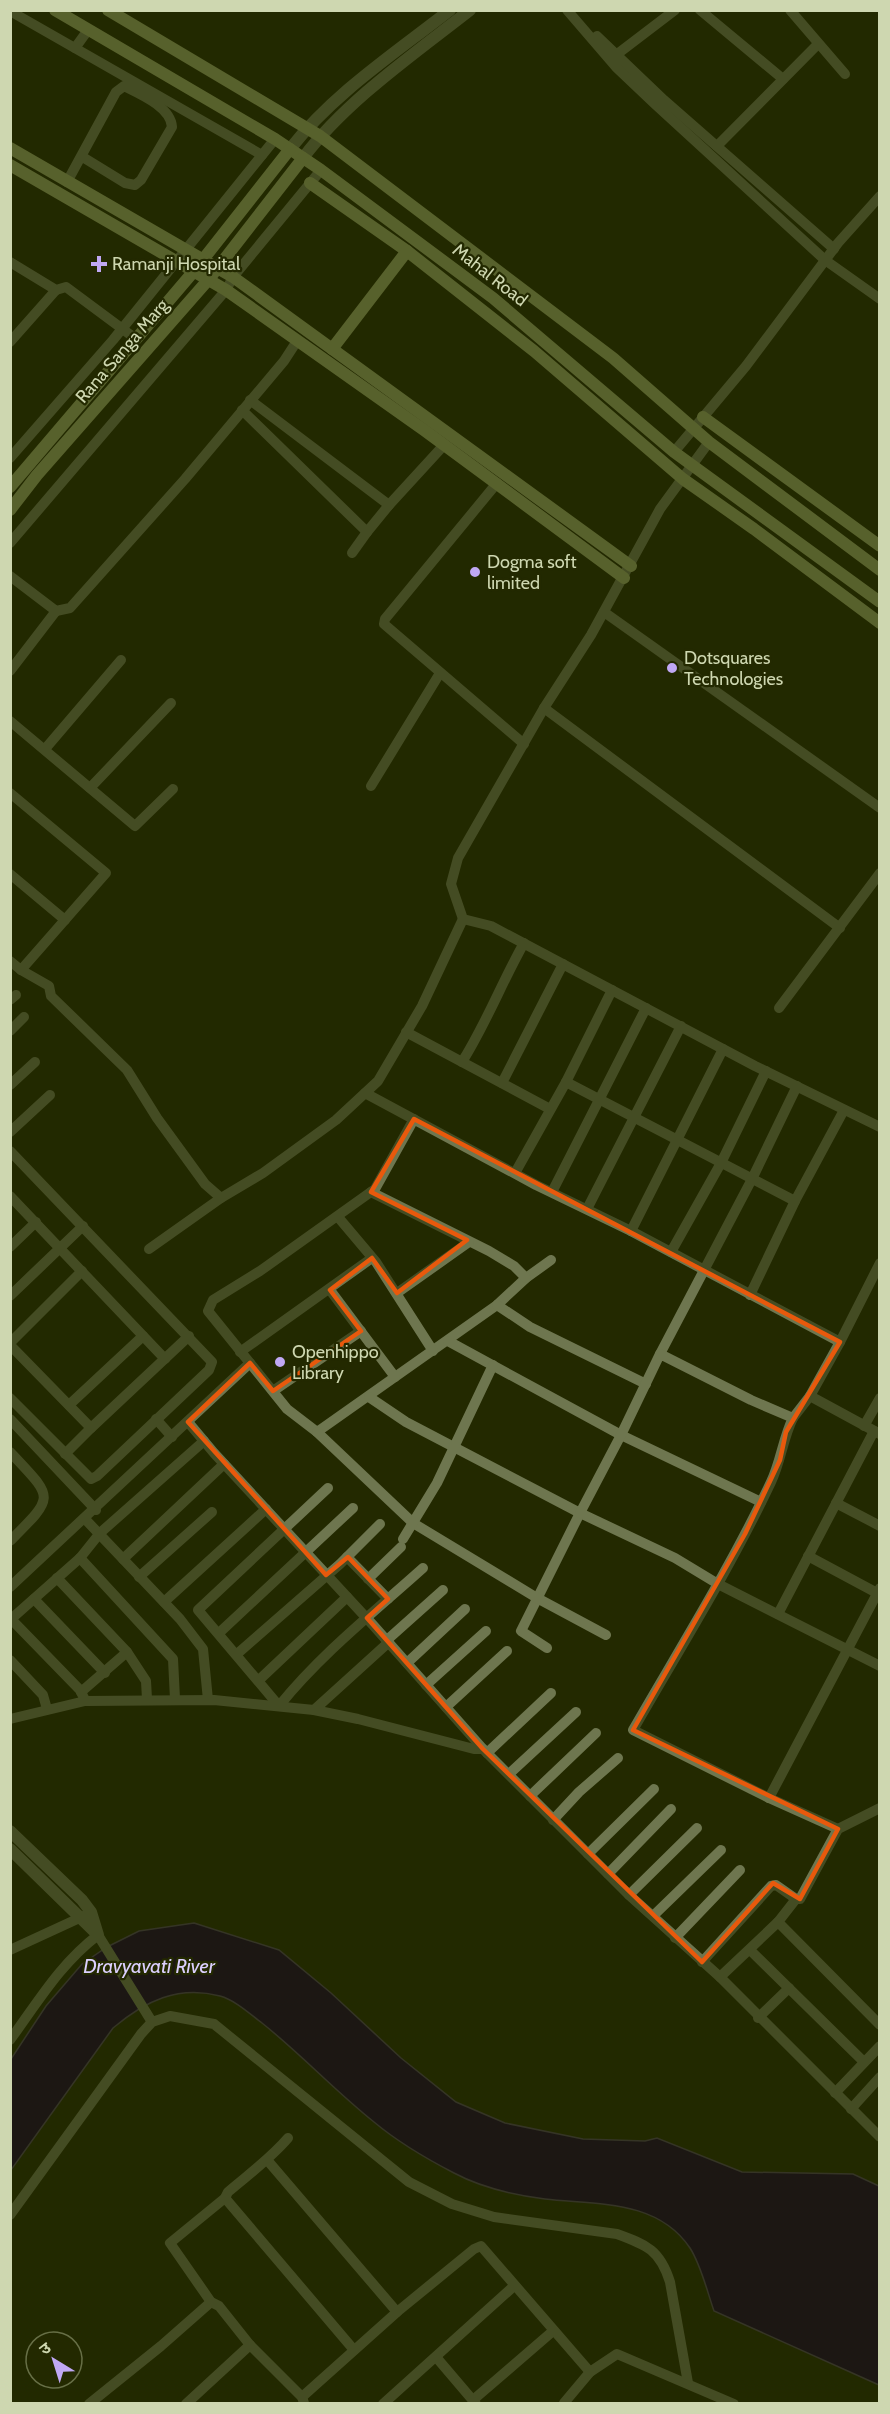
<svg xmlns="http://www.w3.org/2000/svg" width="890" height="2414" font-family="Cabin,'Noto Sans Devanagari',sans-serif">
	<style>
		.water { fill: #14022b; stroke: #4c4253; stroke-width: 1.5 }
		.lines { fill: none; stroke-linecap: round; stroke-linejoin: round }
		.minor { stroke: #6e764f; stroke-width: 10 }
		.tertiary { stroke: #6e764f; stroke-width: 12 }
		.secondary { stroke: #98a463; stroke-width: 12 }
		.marked { fill: none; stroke: #e8590c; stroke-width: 4.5; stroke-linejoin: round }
		.poi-dot { fill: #c0a8f4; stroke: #232900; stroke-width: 2 }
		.labels { text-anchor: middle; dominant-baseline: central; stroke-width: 4.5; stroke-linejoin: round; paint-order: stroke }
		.poi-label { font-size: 18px; fill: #ced7b0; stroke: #232900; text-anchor: start }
		.street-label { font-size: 18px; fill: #ced7b0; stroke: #232900 }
		.water-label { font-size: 20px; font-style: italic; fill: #dccffe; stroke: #232900 }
	</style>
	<rect width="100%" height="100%" fill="#232900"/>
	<path class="water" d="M194,1923L279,1950L331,1993L401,2058L456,2102L505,2123L583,2139L645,2141L657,2138L742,2172L853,2174L879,2186V2385L714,2311C707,2291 701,2265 690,2248C657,2199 596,2205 545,2199C514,2195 482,2188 454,2173C425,2158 399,2143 374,2122C335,2091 301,2054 262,2023C250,2014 235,2000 220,1996C178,1985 145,2001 113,2028L11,2170V2059L46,2006L82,1964L107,1947L139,1931Z"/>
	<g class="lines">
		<g class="minor">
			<polyline points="567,10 616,67 655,104 825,260 880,299"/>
			<polyline points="700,10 783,79"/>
			<polyline points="790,10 845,74"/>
			<polyline points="10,11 262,155"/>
			<polyline points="597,36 664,100 834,249"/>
			<polyline points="75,48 88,30"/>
			<polyline points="616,55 675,10"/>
			<polyline points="717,146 818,44"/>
			<path d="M67,182L116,92L124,86C140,94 171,107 172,127L141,180L135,185L125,183L81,156"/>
			<polyline points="10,262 56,290 66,287 136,339"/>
			<polyline points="10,342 56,290"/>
			<polyline points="250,400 389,505 444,445"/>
			<polyline points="242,410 367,532 389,505"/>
			<polyline points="709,442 660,509 591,635 544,708 458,858 451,884 463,919 491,926 755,1066 880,1127"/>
			<polyline points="674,452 746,366 838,243 880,196"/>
			<polyline points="10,458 113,340 275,139"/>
			<polyline points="497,483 385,619 384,624 524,744"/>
			<polyline points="10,543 226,290 233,277 321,170"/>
			<polyline points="352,553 367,532"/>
			<polyline points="10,576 56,611 70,608 185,479 284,361 297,341"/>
			<polyline points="604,612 880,808"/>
			<polyline points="10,671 56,611"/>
			<polyline points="544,708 840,928"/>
			<polyline points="10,721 135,826 173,789"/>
			<polyline points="45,749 121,660"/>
			<polyline points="371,786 440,673"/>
			<polyline points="90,788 171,703"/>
			<polyline points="10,793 106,873 21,970"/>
			<polyline points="10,874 65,920"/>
			<polyline points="10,961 21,970 49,986 51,996 127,1070 157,1118 205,1184 221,1198 263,1173 336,1120 378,1081 422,1006 463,919"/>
			<polyline points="10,1000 16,995"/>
			<polyline points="779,1008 880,873"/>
			<polyline points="10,1031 24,1017"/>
			<polyline points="406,1032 550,1109"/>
			<path d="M462,1062C486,1024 502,982 524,943"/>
			<polyline points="566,1082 795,1201"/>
			<polyline points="502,1083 563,964"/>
			<polyline points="10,1085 35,1062"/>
			<polyline points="365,1093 536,1185 631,1231 840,1342 880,1263"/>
			<polyline points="414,1119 375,1189 260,1271 213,1300 208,1311 287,1409 317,1432 497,1305 526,1278 551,1260"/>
			<polyline points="10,1132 50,1095"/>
			<polyline points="10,1151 212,1362 209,1370 97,1476 91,1479 10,1398"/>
			<polyline points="515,1173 566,1082 612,990"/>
			<polyline points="371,1192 489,1251 514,1266 526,1278"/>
			<polyline points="552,1192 646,1008"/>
			<polyline points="10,1196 165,1359"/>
			<polyline points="587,1209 681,1026"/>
			<polyline points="338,1217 376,1262 433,1351"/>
			<polyline points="631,1231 723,1049"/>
			<polyline points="10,1247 36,1222"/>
			<polyline points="149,1249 221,1198"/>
			<polyline points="671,1252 721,1163 766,1071"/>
			<polyline points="330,1290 395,1377"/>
			<polyline points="397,1293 469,1242"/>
			<polyline points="750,1295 795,1201 844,1110"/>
			<polyline points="10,1296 83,1226"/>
			<polyline points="497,1305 530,1327 646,1384"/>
			<polyline points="448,1341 621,1435 761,1502"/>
			<polyline points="10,1343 82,1271"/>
			<polyline points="10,1345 91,1428 189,1336"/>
			<polyline points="240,1352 372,1258"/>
			<polyline points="660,1354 752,1179 797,1086"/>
			<polyline points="273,1391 361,1331"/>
			<polyline points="810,1396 840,1342"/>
			<polyline points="369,1397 406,1422 580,1513 521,1631 547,1648"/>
			<polyline points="69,1405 143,1336"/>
			<path d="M793,1418C783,1438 781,1461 771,1482C731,1567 680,1648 633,1730L769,1798L838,1829"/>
			<polyline points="10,1419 96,1510"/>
			<polyline points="156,1419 172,1437"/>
			<polyline points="188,1422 214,1453 373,1625 483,1749 629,1895 720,1977 880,2137"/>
			<polyline points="864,1426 880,1398"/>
			<polyline points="317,1432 413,1523 537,1598 606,1635"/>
			<polyline points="880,1434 810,1396 793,1418 751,1400 660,1354 621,1435 580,1513 675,1558 718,1584 880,1666"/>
			<path d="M10,1452C54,1499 56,1495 10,1541"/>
			<polyline points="65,1454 91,1428"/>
			<path d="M328,1488L198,1610L279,1706C321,1654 374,1612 423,1568"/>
			<polyline points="836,1503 880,1526"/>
			<polyline points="85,1519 180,1619 203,1649 208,1700"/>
			<polyline points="403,1539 437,1483 493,1365"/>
			<polyline points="808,1556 877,1593"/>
			<polyline points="347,1557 388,1599"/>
			<polyline points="80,1558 173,1659 175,1699"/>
			<polyline points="123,1559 224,1464"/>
			<polyline points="139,1577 212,1512"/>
			<polyline points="57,1578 127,1652"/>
			<polyline points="368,1579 401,1547"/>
			<polyline points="10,1587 250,1363"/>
			<polyline points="34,1599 105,1673"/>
			<polyline points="164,1602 266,1509"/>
			<polyline points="778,1614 874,1431"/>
			<polyline points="11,1619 80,1690 84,1698"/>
			<polyline points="10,1620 80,1558 100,1533 204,1441"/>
			<polyline points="219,1633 353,1508"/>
			<polyline points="387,1640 443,1590"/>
			<polyline points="237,1654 340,1564 380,1524"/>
			<polyline points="10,1660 43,1695 47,1709"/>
			<polyline points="407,1663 465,1609"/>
			<polyline points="259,1680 347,1597"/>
			<polyline points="426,1685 486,1631"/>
			<polyline points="81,1692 127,1652 146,1681 147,1699"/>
			<polyline points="446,1707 507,1651"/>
			<polyline points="314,1710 389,1642"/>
			<polyline points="10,1719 85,1701 214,1700 314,1710 358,1719 474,1749 483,1749"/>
			<polyline points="487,1753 551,1693"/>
			<polyline points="509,1774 576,1712"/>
			<polyline points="530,1796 596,1733"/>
			<polyline points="769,1798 880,1588"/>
			<polyline points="553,1820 579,1792 618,1758"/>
			<polyline points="588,1854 654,1789"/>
			<polyline points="608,1874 671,1809"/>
			<polyline points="629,1895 697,1828"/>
			<polyline points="653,1916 721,1850"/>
			<polyline points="778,1922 880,2025"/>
			<polyline points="675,1938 740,1870"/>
			<polyline points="10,1950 86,1915"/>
			<polyline points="750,1950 864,2062"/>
			<polyline points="702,1962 771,1886 776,1885 796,1899"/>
			<polyline points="720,1977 778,1922 796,1899 800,1899 838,1829 880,1808"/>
			<polyline points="758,2018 789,1988"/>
			<path d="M10,2040C38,2002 60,1964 98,1935L152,2022"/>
			<polyline points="835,2093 880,2046"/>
			<polyline points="851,2109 880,2077"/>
			<path d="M288,2138C270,2159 249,2174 228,2192L225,2198L170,2243L211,2302L219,2306L250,2345L302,2397L304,2403"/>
			<polyline points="268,2161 397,2312"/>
			<polyline points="225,2198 354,2350"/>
			<path d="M10,2215L141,2034L152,2022L170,2016L214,2024L409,2182L452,2204L494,2217L617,2234C647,2245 660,2250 670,2282L688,2383"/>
			<polyline points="436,2357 476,2404"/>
			<polyline points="302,2397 397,2312 474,2249 481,2246 590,2372"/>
			<polyline points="473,2400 553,2331"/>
			<polyline points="564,2403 590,2372 617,2354 734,2404"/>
			<polyline points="89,2404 161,2346 211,2302"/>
			<polyline points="186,2404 250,2345"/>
			<polyline points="383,2404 514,2286"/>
		</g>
		<g class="tertiary">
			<path d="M290,149C334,93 394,54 450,10"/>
			<path d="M303,158C346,101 414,54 470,10"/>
			<polyline points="10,1831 82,1900 91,1912 98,1935"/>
			<polyline points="10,1849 97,1934"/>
		</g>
		<g class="secondary">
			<polyline points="55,10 275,139 321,170 493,298 674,452 880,602"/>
			<polyline points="108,10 320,136 613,358 709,442 880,570"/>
			<polyline points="10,148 233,277 631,566"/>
			<polyline points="10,165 226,290 424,430 624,578"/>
			<polyline points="310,183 407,251"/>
			<polyline points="332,349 407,251 534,351 683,479 754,529 880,623"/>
			<polyline points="703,417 880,546"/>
			<polyline points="10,487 194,271 290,149"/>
			<polyline points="10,510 37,475 209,279 303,158"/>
		</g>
	</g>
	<path d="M0 0H890V2414H0ZM414,1119L840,1342L786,1432L780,1460L745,1534L633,1730L838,1829L800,1899L773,1883L702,1962L483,1749L367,1618L388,1599L348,1557L326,1575L188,1422L250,1363L273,1391L361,1331L330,1290L372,1258L397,1293L467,1240L371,1192Z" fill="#232900" fill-opacity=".55" fill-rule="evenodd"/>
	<path class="marked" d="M414,1119L840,1342L786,1432L780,1460L745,1534L633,1730L838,1829L800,1899L773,1883L702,1962L483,1749L367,1618L388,1599L348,1557L326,1575L188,1422L250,1363L273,1391L361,1331L330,1290L372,1258L397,1293L467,1240L371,1192Z"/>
	<g class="poi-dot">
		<path d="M96 255h6v6h6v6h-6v6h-6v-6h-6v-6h6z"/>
		<circle cx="475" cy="572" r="6"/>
		<circle cx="672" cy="668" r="6"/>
		<circle cx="280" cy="1362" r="6"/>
	</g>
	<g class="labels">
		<g class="poi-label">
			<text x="112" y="264">Ramanji Hospital</text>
			<text x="487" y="562">Dogma soft<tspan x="487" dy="21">limited</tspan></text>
			<text x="684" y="658">Dotsquares<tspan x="684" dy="21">Technologies</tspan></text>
			<text x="292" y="1352">Openhippo<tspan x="292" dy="21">Library</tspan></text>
		</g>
		<g class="street-label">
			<text transform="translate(490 275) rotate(38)">Mahal Road</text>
			<text transform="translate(122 351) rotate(-49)">Rana Sanga Marg</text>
		</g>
		<g class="water-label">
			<text x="149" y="1966">Dravyavati River</text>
		</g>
	</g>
	<rect width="890" height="2414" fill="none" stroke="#ced7b0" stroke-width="24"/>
	<g transform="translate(54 2360) rotate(322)"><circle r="28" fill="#232900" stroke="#676f46" stroke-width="1.5"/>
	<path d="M0-4.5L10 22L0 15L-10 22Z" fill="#c0a8f4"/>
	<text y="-9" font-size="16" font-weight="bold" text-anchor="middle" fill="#ced7b0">उ</text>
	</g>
</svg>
